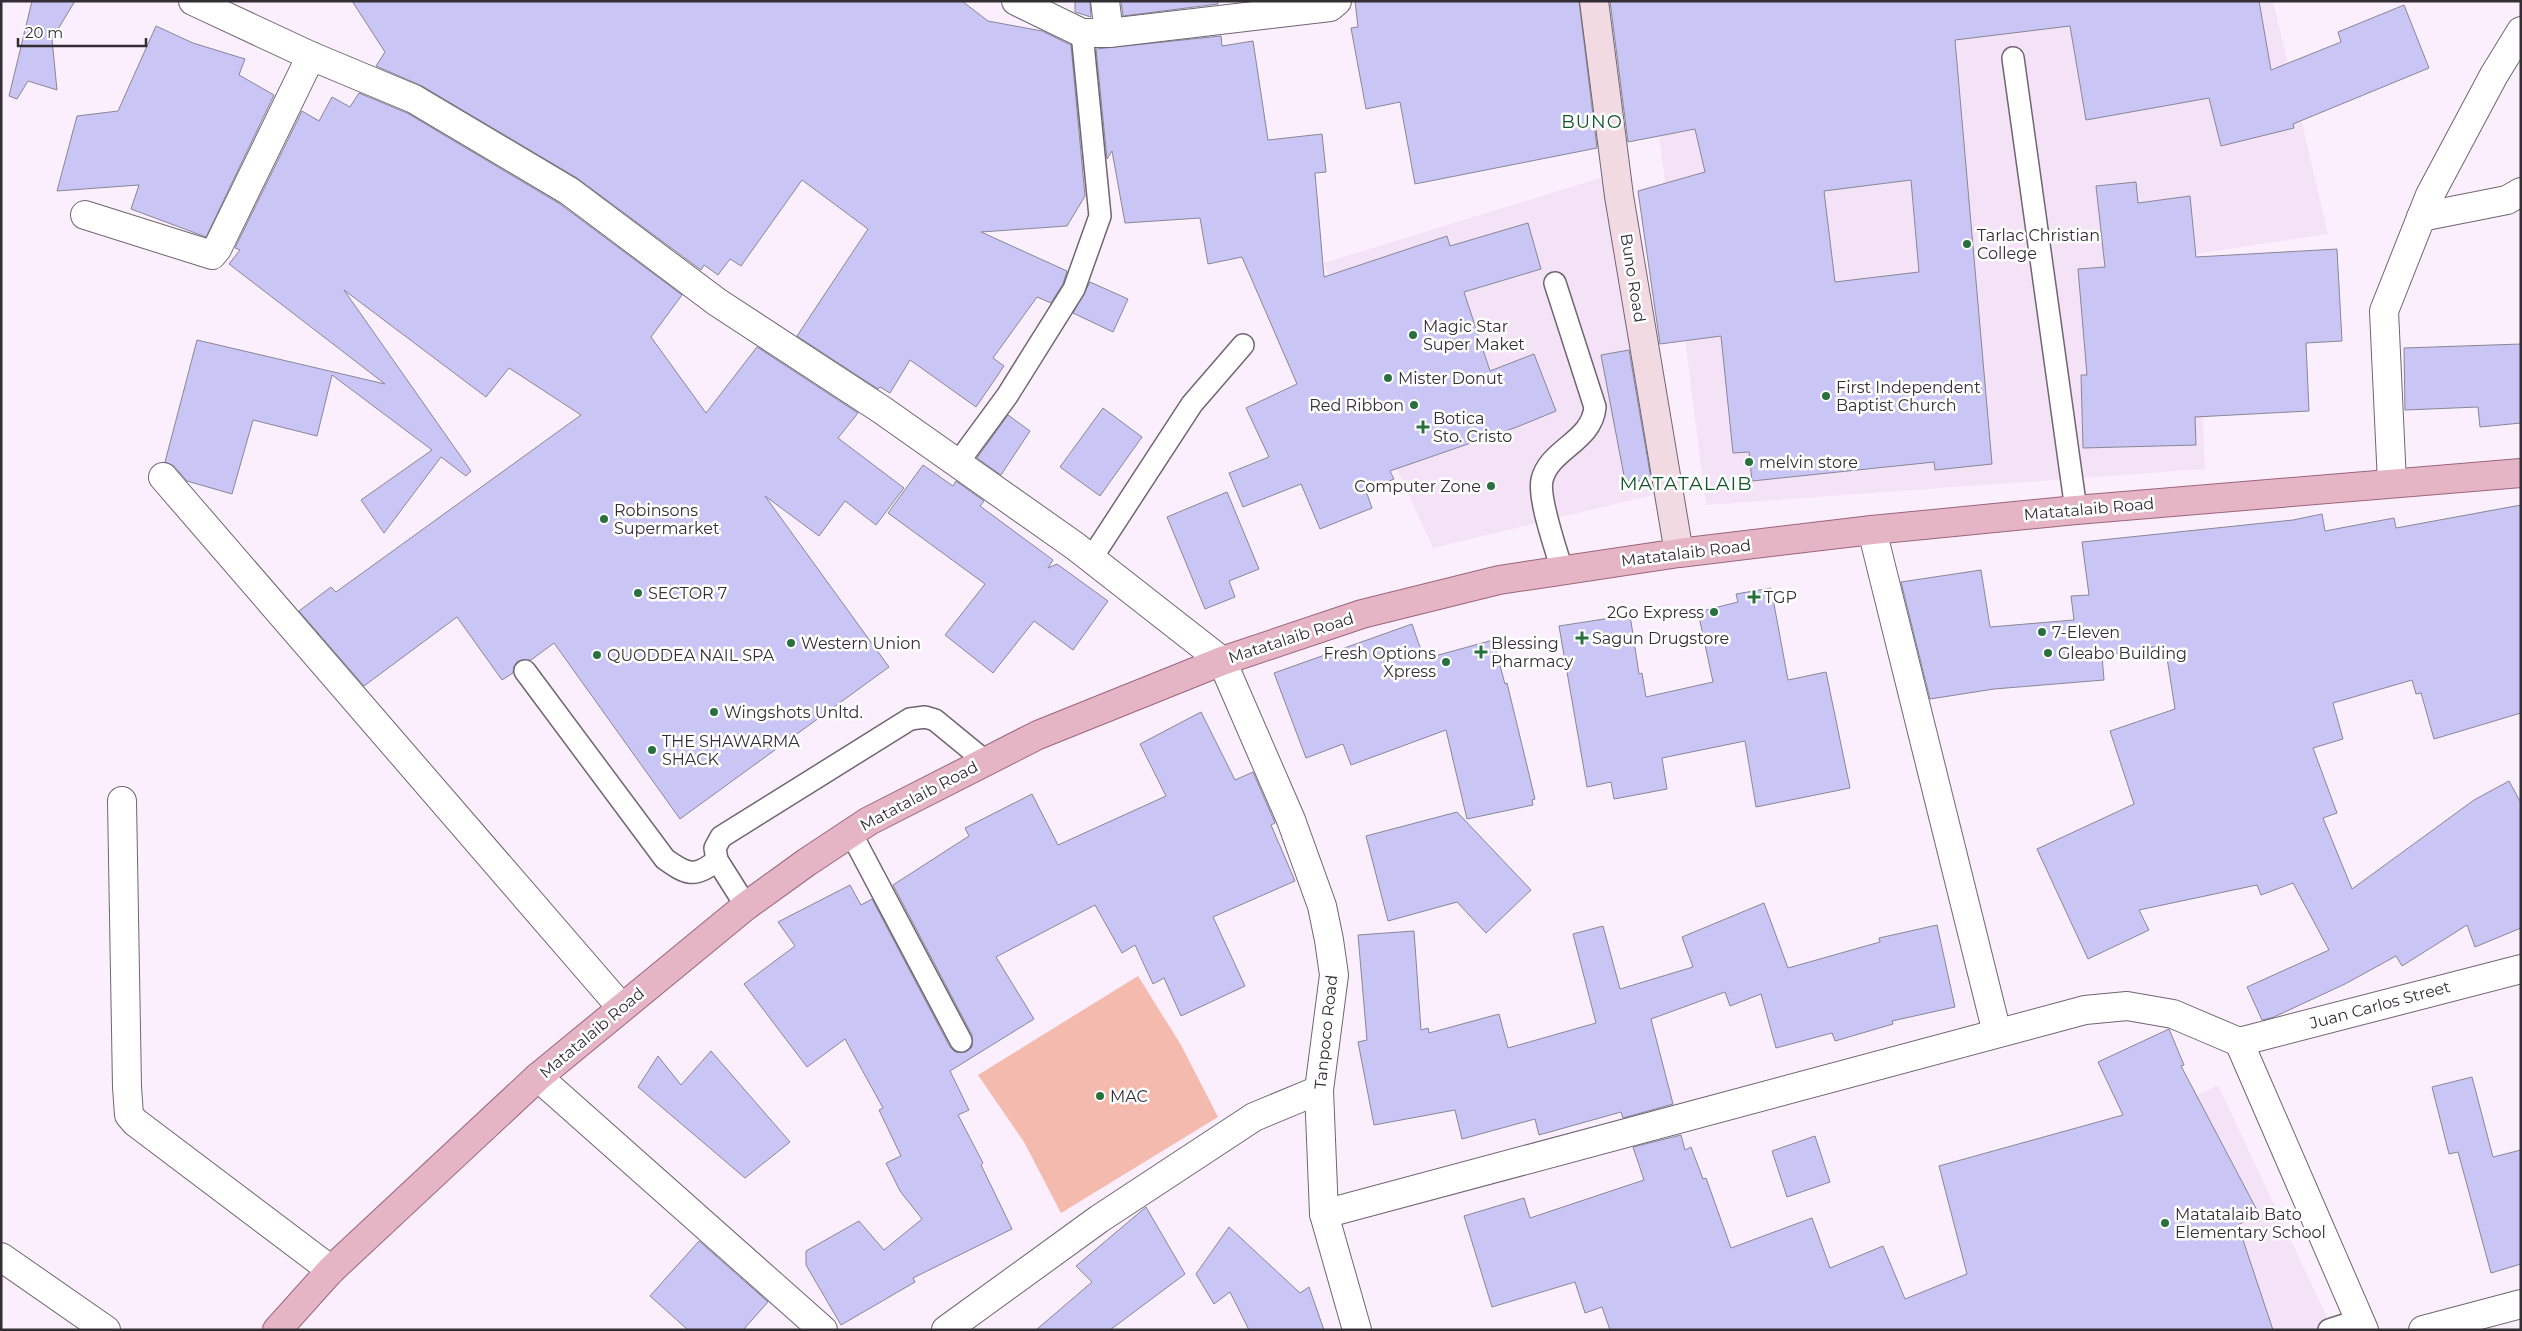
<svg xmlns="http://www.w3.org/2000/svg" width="2522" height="1331" font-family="Montserrat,sans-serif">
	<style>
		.built { fill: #f4e2f6 }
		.green { fill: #f4baad }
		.building { fill: #c9c5f5; stroke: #888796; fill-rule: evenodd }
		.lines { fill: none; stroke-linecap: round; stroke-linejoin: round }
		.lane-casing { stroke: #706571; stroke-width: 24 }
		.street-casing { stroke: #706571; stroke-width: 30 }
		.secondary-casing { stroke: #706571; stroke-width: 30 }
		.primary-casing { stroke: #9b6579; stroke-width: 30 }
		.lane { stroke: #fff; stroke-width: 21 }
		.street { stroke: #fff; stroke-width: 28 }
		.secondary { stroke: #f2dae2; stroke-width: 28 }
		.primary { stroke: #e5b5c5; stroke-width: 28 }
		.poi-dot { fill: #28703d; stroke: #fff; stroke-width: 2 }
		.labels { text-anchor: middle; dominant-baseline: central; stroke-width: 5; stroke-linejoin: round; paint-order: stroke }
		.poi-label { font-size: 16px; fill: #332e33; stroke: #fff; text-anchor: start }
		.street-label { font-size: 16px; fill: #332e33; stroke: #fff }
		.neighbourhood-label { font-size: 18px; letter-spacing: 1px; fill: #115629; stroke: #fff }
		.quarter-label { font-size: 19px; letter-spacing: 1px; fill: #115629; stroke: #fff }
	</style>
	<rect width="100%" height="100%" fill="#fceffd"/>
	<g class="built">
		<polygon points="1642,1 2273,1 2328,234 2196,254 2205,469 1706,505"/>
		<polygon points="1613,174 1665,492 1433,548 1397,469 1324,263"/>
		<polygon points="2218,1085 2333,1330 1991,1330 2117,1136"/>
	</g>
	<polygon class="green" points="1138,976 1181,1045 1218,1117 1061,1213 1024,1142 978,1075"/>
	<g class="building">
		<polygon points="32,1 75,1 52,39 57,90 28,81 17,99 9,96"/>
		<polygon points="352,1 962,1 988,21 1042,31 1071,45 1085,196 1067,226 981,232 1067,271 1063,284 1051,303 1037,297 993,358 1004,366 976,407 910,360 890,393 880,387 878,389 797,336 868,229 802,180 741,266 730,259 718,275 704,265 701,270 577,178 422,86 376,66 385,52"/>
		<polygon points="1075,1 1090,1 1091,17 1075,12"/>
		<polygon points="1121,1 1218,1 1218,4 1123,16"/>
		<polygon points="1355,1 1579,1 1597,148 1415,184 1400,102 1366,109 1351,28 1358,27"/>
		<path d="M1610,1H2259L2271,70L2341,42L2338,32L2404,5L2429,68L2293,124L2294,128L2221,146L2209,98L2086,120L2070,26L1955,40L1992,464L1935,470L1934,462L1752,481L1749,452L1733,453L1721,336L1660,344L1638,191L1705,172L1695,129L1628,142ZM1911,180L1919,272L1835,282L1824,191Z"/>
		<polygon points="156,26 193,43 245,59 239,75 274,95 206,237 131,209 139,185 57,191 77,116 118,111"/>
		<polygon points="1221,36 1222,46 1253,41 1268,140 1322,134 1326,172 1315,173 1324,277 1447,236 1450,246 1528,223 1541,269 1464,292 1490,371 1534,354 1556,411 1517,427 1390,471 1394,479 1366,491 1372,508 1320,529 1301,484 1243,507 1229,473 1269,457 1246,408 1297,384 1242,257 1208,264 1200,218 1125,223 1112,151 1107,159 1096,49"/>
		<polygon points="359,93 407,113 560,204 682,295 651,337 706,413 757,347 858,413 838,438 904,488 876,525 845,501 819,536 765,496 889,667 680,819 554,643 531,660 518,661 514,666 513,673 502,680 457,617 364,686 299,611 331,587 336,592 581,415 509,368 486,397 344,290 471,471 466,476 441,457 384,533 361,500 432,450 332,375 317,436 253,420 232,494 187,481 174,466 165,462 197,340 385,384 229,264 240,250 235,248 302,111 319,121 332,97 350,107"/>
		<polygon points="2136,182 2138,203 2190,196 2196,257 2337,249 2342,341 2306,343 2309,411 2195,417 2196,445 2083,448 2081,375 2087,375 2078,269 2105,267 2096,186"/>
		<polygon points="1090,282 1128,299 1113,332 1073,313"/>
		<polygon points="2521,344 2521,423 2480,427 2478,407 2405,410 2404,348"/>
		<polygon points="1629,350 1651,479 1639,481 1625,481 1601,355"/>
		<polygon points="1103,408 1142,437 1100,496 1060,467"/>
		<polygon points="1008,415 1030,431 1001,475 977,458"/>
		<polygon points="923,465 953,486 956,481 984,501 980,506 1053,560 1048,568 1057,564 1108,601 1073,650 1034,621 993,673 945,635 985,584 888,513"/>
		<polygon points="1227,492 1259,569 1229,581 1235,597 1205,609 1167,517"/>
		<polygon points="2521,505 2521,713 2434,739 2421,693 2416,694 2412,680 2333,703 2343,739 2313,748 2337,813 2323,818 2352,889 2474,800 2509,781 2521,803 2521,928 2475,947 2467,925 2402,966 2396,956 2345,984 2274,1017 2262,1020 2247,987 2329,950 2293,883 2261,895 2257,885 2139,910 2149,930 2088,959 2037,849 2134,804 2110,731 2175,709 2165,645 2102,656 2104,680 1994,689 1930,699 1901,582 1981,570 1990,627 2074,620 2071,596 2089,595 2082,542 2293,520 2322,514 2325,531 2394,518 2396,528"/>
		<polygon points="1771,588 1788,680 1826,672 1850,788 1756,807 1745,741 1662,758 1667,789 1614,799 1611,782 1587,787 1559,626 1630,615 1639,674 1642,673 1646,697 1713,682 1698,612 1738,602 1736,594"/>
		<polygon points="1412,624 1424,659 1493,640 1505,684 1507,683 1535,799 1532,800 1533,805 1467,819 1446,730 1351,765 1343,744 1306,758 1274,673"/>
		<polygon points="1201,712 1235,780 1253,772 1275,823 1271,825 1295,881 1213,917 1245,986 1181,1016 1164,978 1153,984 1135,945 1122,953 1095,905 996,957 1034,1019 950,1071 969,1110 958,1115 983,1163 981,1165 1012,1229 913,1278 915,1282 841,1325 806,1265 806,1251 859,1221 884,1250 922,1219 900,1191 886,1163 901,1156 879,1110 883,1108 845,1039 807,1067 744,984 795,946 778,922 850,885 861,905 872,899 950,1047 955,1052 966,1052 972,1047 972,1035 893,885 969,836 965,828 1032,794 1058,845 1166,796 1140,744"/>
		<polygon points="1457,812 1531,890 1486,933 1457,902 1388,921 1366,836"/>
		<polygon points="1764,903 1788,968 1880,942 1879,938 1937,925 1955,1007 1892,1021 1893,1024 1835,1041 1832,1033 1776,1048 1761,994 1730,1006 1725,992 1651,1019 1673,1104 1623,1118 1621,1112 1539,1135 1535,1119 1462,1139 1455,1110 1374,1125 1358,1042 1367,1040 1358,935 1414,931 1421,1030 1428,1028 1429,1033 1499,1014 1508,1048 1596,1023 1573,934 1603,926 1620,989 1693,967 1682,937"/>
		<polygon points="2169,1029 2184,1065 2181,1066 2259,1214 2238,1225 2273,1330 1610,1330 1602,1307 1585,1313 1575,1282 1492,1307 1464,1216 1524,1198 1530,1218 1644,1180 1633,1147 1681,1135 1685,1150 1691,1147 1703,1179 1706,1178 1731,1248 1812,1218 1830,1268 1883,1246 1905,1299 1967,1274 1939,1166 2123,1115 2098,1062"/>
		<polygon points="711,1051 790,1142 745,1178 638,1087 658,1056 681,1085"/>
		<polygon points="2472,1077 2493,1157 2521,1150 2521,1264 2491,1273 2458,1152 2449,1154 2432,1087"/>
		<polygon points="1815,1136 1830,1182 1787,1197 1772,1151"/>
		<polygon points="1146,1207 1185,1274 1110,1330 1036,1330 1092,1282 1076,1266"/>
		<polygon points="1229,1227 1300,1293 1309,1287 1324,1330 1249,1330 1230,1292 1214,1304 1196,1274"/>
		<polygon points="699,1241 768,1302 743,1330 688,1330 650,1296"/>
	</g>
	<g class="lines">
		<g class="lane-casing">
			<g id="lane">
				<polyline points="2013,58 2076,510"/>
				<path d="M1555,283L1595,407C1592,442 1549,449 1542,480C1538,499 1556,549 1562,570"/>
				<polyline points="957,464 1007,396 1074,289 1100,216 1082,33"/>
				<polyline points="1091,559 1192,404 1243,345"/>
				<path d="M525,671L665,859C686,874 695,879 717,860"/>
				<polyline points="851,833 961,1041"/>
				<polyline points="746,906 717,860 715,848 721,837 910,719 925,717 935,720 985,761"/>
				<polyline points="2329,1330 2360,1320"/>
			</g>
		</g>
		<g class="street-casing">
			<g id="street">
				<polyline points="193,1 311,56 414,99 569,191 717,302 882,410 1075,546 1222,661 1291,820 1322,906 1329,940 1334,975 1319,1090 1324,1214 1357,1330"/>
				<polyline points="1016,1 1082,33 1109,33 1330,7 1337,1"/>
				<polyline points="1105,1 1109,33"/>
				<polyline points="85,215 212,255 217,249 311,56"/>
				<polyline points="2421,217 2507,200 2521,192"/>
				<polyline points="163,477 621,1007"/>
				<polyline points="2392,483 2384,311 2430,195 2494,75 2521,31"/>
				<polyline points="1872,530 1997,1033"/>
				<polyline points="122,801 127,1087 129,1115 135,1122 331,1270"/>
				<polyline points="2239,1042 2364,1330"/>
				<polyline points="2239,1042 2521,969"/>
				<polyline points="538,1077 823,1330"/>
				<polyline points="1324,1214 2085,1010 2127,1006 2173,1014 2239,1042"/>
				<polyline points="1,1257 106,1330"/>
				<polyline points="946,1330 1099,1219 1254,1117 1319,1090"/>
				<polyline points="2423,1330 2521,1304"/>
			</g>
		</g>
		<g class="secondary-casing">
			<polyline id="secondary" points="1594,1 1619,196 1679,553"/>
		</g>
		<g class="primary-casing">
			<polyline id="primary" points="277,1330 331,1270 538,1077 746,906 807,862 869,821 1038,735 1222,661 1362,614 1499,580 1679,553 1872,530 2076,510 2521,473"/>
		</g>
		<use href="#lane" class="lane"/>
		<use href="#street" class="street"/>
		<use href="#secondary" class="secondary"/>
		<use href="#primary" class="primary"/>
	</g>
	<g class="poi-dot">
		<circle cx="1967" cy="244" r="5"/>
		<circle cx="1413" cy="335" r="5"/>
		<circle cx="1388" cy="378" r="5"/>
		<circle cx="1826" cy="396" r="5"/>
		<circle cx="1414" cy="405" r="5"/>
		<path d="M1420.5 419.5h5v5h5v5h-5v5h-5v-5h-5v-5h5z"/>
		<circle cx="1749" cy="462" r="5"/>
		<circle cx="1491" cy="486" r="5"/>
		<circle cx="604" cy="519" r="5"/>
		<circle cx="638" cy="593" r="5"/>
		<path d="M1751.5 589.5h5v5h5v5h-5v5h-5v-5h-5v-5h5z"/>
		<circle cx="1714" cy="612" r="5"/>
		<circle cx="2042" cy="632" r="5"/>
		<path d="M1579.5 630.5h5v5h5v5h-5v5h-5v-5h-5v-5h5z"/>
		<circle cx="791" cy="643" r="5"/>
		<path d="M1478.5 644.5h5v5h5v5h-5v5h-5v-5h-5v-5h5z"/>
		<circle cx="2048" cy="653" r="5"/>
		<circle cx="597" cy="655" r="5"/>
		<circle cx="1446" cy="662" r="5"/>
		<circle cx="714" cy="712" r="5"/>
		<circle cx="652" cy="750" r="5"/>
		<circle cx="1100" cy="1096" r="5"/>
		<circle cx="2165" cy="1223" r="5"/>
	</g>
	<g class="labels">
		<g class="poi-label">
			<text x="1977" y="235">Tarlac Christian<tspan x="1977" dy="18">College</tspan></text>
			<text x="1423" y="326">Magic Star<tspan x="1423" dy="18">Super Maket</tspan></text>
			<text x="1398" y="378">Mister Donut</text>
			<text x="1836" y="387">First Independent<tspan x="1836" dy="18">Baptist Church</tspan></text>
			<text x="1404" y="405" text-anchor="end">Red Ribbon</text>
			<text x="1433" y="418">Botica<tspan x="1433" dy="18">Sto. Cristo</tspan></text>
			<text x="1759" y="462">melvin store</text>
			<text x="1481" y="486" text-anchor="end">Computer Zone</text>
			<text x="614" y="510">Robinsons<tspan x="614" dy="18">Supermarket</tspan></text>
			<text x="648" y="593">SECTOR 7</text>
			<text x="1764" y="597">TGP</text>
			<text x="1704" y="612" text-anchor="end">2Go Express</text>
			<text x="2052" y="632">7-Eleven</text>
			<text x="1592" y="638">Sagun Drugstore</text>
			<text x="801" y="643">Western Union</text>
			<text x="1491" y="643">Blessing<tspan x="1491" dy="18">Pharmacy</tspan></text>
			<text x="1436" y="653" text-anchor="end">Fresh Options<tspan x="1436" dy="18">Xpress</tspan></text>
			<text x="2058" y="653">Gleabo Building</text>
			<text x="607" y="655">QUODDEA NAIL SPA</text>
			<text x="724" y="712">Wingshots Unltd.</text>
			<text x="662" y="741">THE SHAWARMA<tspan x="662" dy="18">SHACK</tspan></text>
			<text x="1110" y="1096">MAC</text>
			<text x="2175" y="1214">Matatalaib Bato<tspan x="2175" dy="18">Elementary School</tspan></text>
		</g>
		<g class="street-label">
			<text transform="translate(1633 278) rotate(81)">Buno Road</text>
			<text transform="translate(2089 509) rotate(-5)">Matatalaib Road</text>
			<text transform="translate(1686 553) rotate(-7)">Matatalaib Road</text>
			<text transform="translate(1291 638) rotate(-18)">Matatalaib Road</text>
			<text transform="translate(919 796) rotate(-28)">Matatalaib Road</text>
			<text transform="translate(2380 1005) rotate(-15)">Juan Carlos Street</text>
			<text transform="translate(1326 1032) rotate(-84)">Tanpoco Road</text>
			<text transform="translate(592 1033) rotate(-40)">Matatalaib Road</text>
		</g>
		<g class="neighbourhood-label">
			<text x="1592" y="122">BUNO</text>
		</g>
		<g class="quarter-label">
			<text x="1686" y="483">MATATALAIB</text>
		</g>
	</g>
	<rect width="2522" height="1331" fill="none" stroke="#332e33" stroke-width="5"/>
	<path d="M18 38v8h128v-8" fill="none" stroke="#332e33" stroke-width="2.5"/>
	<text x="25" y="38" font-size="15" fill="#332e33" stroke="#ffffff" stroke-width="4" paint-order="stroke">20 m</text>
</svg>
